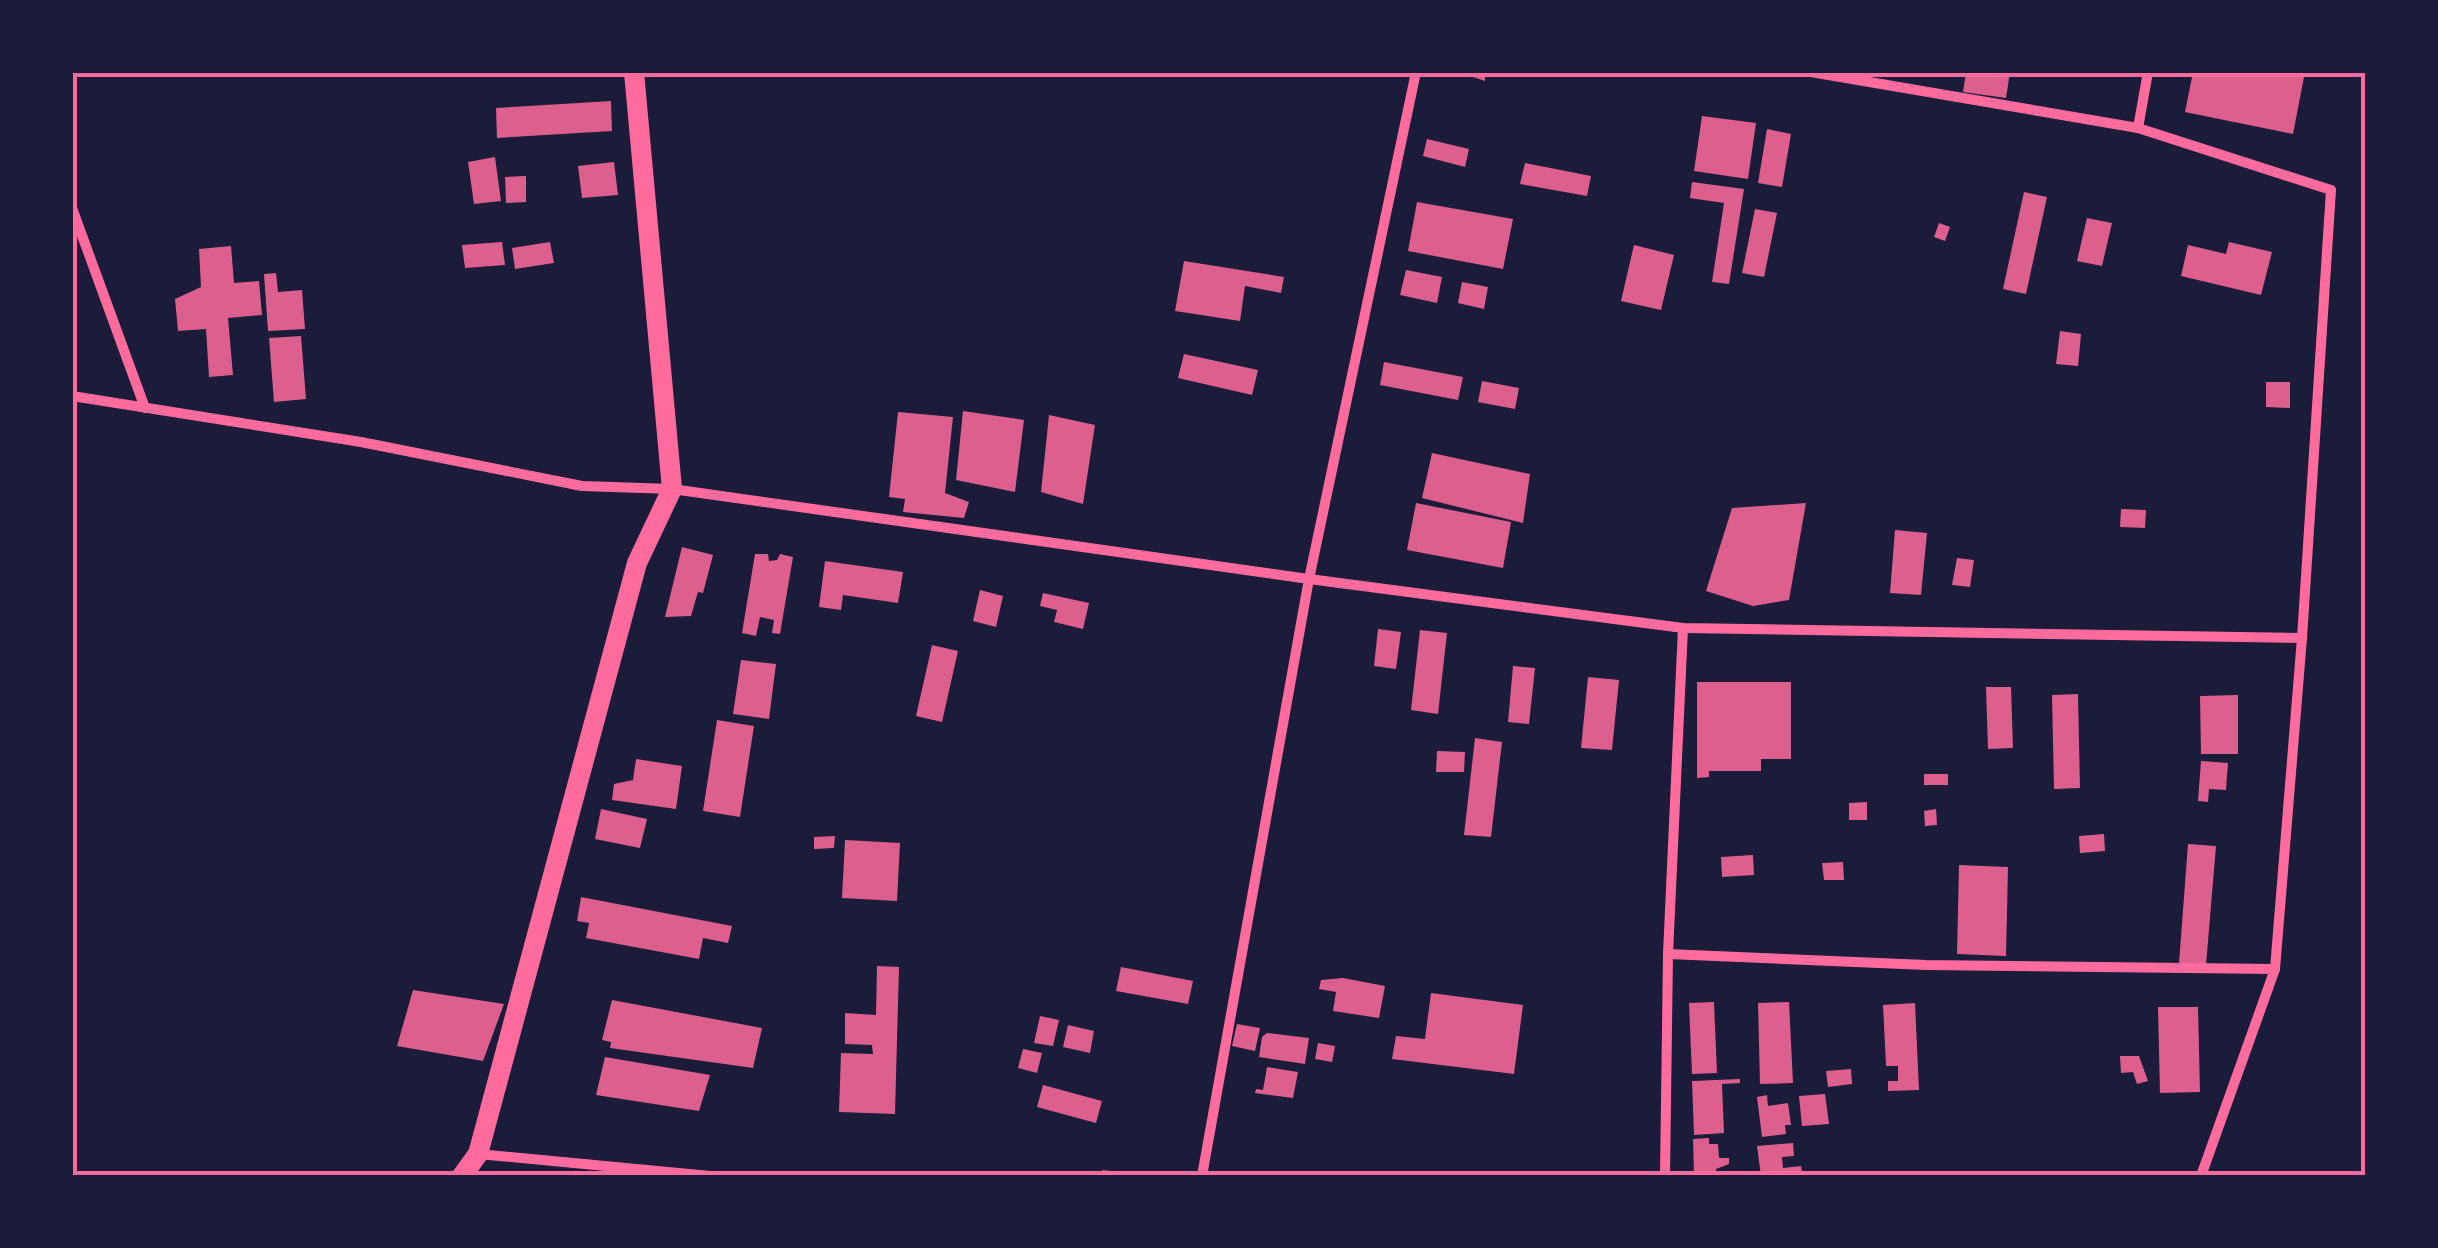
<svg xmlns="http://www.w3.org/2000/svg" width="2438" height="1248" font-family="Jost,sans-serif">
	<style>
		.building { fill: #dd5f8e }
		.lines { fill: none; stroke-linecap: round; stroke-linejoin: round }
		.minor { stroke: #ff6b9d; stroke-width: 10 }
		.secondary { stroke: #ff6b9d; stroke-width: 20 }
		.neatline { fill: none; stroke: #ff6b9d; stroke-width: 4 }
	</style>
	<rect width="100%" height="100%" fill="#1b1b3a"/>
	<g class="building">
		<polygon points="1461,72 1485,72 1485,81 1461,73"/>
		<polygon points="1966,72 2010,72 2006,98 1963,92"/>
		<polygon points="2193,72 2305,72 2293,134 2185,112"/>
		<polygon points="611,101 612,131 497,138 496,108"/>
		<polygon points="1702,116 1756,123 1748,179 1694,171"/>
		<polygon points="1767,129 1791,134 1782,187 1758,183"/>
		<polygon points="1427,139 1469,149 1465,167 1423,156"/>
		<polygon points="495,157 501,201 474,204 468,162"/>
		<polygon points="614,162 618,195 582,198 578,166"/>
		<polygon points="1525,163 1591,176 1587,196 1520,184"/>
		<polygon points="526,176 526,202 506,203 505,177"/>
		<polygon points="1692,182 1744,189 1729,284 1712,282 1724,203 1690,198"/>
		<polygon points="2024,192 2047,197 2026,294 2003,289"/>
		<polygon points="1417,202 1513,219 1503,269 1408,251"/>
		<polygon points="1755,209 1777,213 1764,277 1742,273"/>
		<polygon points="2087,218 2112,223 2102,266 2077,261"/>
		<polygon points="1939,223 1950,227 1945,241 1934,237"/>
		<polygon points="502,242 505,265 465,268 462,245"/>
		<polygon points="550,242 554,263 515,269 512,248"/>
		<polygon points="2229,242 2272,252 2261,295 2181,276 2188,245 2226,254"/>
		<polygon points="1634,245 1674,255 1661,310 1621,301"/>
		<polygon points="231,246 234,283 259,281 262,315 228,318 233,375 209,377 206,329 178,331 175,299 201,287 199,249"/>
		<polygon points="1184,261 1284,277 1281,293 1245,286 1240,321 1175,311"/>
		<polygon points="1406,270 1442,277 1437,303 1400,295"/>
		<polygon points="276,273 278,292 302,290 305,329 268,331 264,274"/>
		<polygon points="1462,282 1488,287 1484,309 1458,303"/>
		<polygon points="2060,331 2081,334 2078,366 2056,364"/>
		<polygon points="301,336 306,399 274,402 269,338"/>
		<polygon points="1184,354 1258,370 1252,395 1178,378"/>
		<polygon points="1384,362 1463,377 1458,400 1380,385"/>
		<polygon points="1482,381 1519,388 1515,409 1478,402"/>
		<polygon points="2266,382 2290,382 2290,408 2266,407"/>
		<polygon points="963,411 1024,420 1015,492 956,480"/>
		<polygon points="898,412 953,417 945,493 969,502 964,518 903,512 905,499 889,497"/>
		<polygon points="1049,415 1095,425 1083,504 1041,492"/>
		<polygon points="1432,453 1530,474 1523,523 1422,498"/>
		<polygon points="1416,503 1511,522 1503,568 1407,550"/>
		<polygon points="1806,503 1789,600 1753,606 1706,591 1732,508"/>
		<polygon points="2121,509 2146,510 2145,528 2120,527"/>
		<polygon points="1895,530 1927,533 1921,595 1890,593"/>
		<polygon points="682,547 713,555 703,593 698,592 691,616 665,617"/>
		<polygon points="755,554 768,554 769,561 777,560 780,554 793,557 780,634 772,633 774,620 760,617 756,636 742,633"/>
		<polygon points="1957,558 1974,560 1970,587 1952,585"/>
		<polygon points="825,561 903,572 898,603 843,595 841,610 819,607"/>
		<polygon points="980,590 1003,596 996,627 973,621"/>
		<polygon points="1043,593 1089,603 1083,629 1054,622 1057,610 1040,606"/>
		<polygon points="1378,629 1401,632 1396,669 1374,666"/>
		<polygon points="1420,630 1447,633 1438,714 1411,710"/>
		<polygon points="932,645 958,651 942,722 916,716"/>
		<polygon points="741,660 776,664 769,719 733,714"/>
		<polygon points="1513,666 1535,668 1529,724 1508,722"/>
		<polygon points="1588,677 1619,680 1612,750 1581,748"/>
		<polygon points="1697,682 1791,682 1791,759 1761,759 1761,771 1709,771 1709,777 1697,778"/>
		<polygon points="1986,687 2011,687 2013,748 1988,749"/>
		<polygon points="2078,694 2080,788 2054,789 2052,695"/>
		<polygon points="2238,695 2238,754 2201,754 2200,696"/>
		<polygon points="717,720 754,726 740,817 703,811"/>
		<polygon points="1475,738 1502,742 1491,837 1464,835"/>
		<polygon points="1437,751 1465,752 1464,772 1436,772"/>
		<polygon points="636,759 682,766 676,809 612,800 614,784 633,780"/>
		<polygon points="2201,761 2228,763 2226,790 2209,789 2208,802 2198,801"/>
		<rect x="1924" y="774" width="24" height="11"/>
		<polygon points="1867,802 1867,820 1849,820 1849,803"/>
		<polygon points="601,809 647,819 640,848 595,839"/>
		<polygon points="1936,809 1937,825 1925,826 1924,811"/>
		<polygon points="2104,834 2105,851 2080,853 2079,836"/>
		<polygon points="835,836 834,848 814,849 814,837"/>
		<polygon points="845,840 900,843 897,901 842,898"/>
		<polygon points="2188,844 2216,846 2206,965 2179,963"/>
		<polygon points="1753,855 1754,875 1722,877 1721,857"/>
		<polygon points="1843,862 1844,880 1824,880 1822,863"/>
		<polygon points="1959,865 2008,867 2006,956 1957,954"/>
		<polygon points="581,897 732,926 728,943 703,938 699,959 586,938 589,923 577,921"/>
		<polygon points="877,966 899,967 895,1114 839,1112 841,1053 873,1054 872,1045 845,1044 845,1013 876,1015"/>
		<polygon points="1121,967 1193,981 1188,1004 1116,991"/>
		<polygon points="1343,978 1385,986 1379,1018 1333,1011 1336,992 1319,989 1321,980"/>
		<polygon points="413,990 504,1004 483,1061 397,1046"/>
		<polygon points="1431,993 1523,1005 1514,1074 1392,1059 1396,1036 1425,1039"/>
		<polygon points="612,1000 762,1028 753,1068 610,1048 611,1042 602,1040"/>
		<polygon points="1714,1002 1717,1073 1692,1074 1689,1003"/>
		<polygon points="1789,1002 1793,1083 1760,1084 1758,1003"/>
		<polygon points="1915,1003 1919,1090 1888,1091 1888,1081 1898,1081 1898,1066 1886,1066 1883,1005"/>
		<polygon points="2158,1007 2198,1007 2200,1092 2160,1093"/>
		<polygon points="1040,1016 1059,1020 1053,1046 1034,1043"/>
		<polygon points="1237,1024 1260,1028 1255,1051 1232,1046"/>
		<polygon points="1068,1025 1094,1031 1090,1053 1063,1047"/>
		<polygon points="1267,1033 1309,1038 1305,1064 1259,1057 1262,1037"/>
		<polygon points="1318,1043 1335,1046 1332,1062 1315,1059"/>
		<polygon points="1023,1049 1042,1053 1037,1073 1018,1068"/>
		<polygon points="2120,1056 2139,1056 2148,1081 2137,1084 2133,1072 2121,1073"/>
		<polygon points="605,1057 710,1075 699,1111 596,1095"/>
		<polygon points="1267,1067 1298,1072 1293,1098 1255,1093 1256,1089 1263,1090"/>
		<polygon points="1851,1069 1852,1084 1828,1087 1826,1071"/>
		<polygon points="1740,1079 1740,1083 1722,1084 1724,1133 1694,1135 1692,1081"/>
		<polygon points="1043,1085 1102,1101 1096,1123 1037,1107"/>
		<polygon points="1825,1094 1829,1124 1802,1126 1799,1096"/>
		<polygon points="1767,1095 1768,1106 1788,1103 1791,1125 1785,1125 1786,1134 1762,1137 1757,1097"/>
		<polygon points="1709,1138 1709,1144 1718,1144 1719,1158 1729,1158 1729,1164 1716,1169 1716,1176 1694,1176 1693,1139"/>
		<polygon points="1793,1143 1794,1156 1782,1157 1783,1168 1801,1166 1803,1176 1761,1176 1757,1146"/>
		<polygon points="1102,1170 1129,1173 1129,1176 1101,1176"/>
	</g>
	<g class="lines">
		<g class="minor">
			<polyline points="1811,72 2138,128 2331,190 2302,638 2275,969 2201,1176"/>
			<polyline points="2138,128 2148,72"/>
			<polyline points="72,208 145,408"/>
			<polyline points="72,396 361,442 582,486 672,489 1309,579 1683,628 2302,638"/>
			<polyline points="1668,954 1926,965 2275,969"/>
			<polyline points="478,1154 710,1176"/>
			<polyline points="1202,1176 1309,579 1416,72"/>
			<polyline points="1665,1176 1668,954 1683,628"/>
		</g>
		<polyline class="secondary" points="462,1176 478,1154 637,563 672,489 634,72"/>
	</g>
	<rect width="2438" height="1248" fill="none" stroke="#1b1b3a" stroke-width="150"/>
	<rect x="75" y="75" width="2288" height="1098" class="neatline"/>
</svg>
